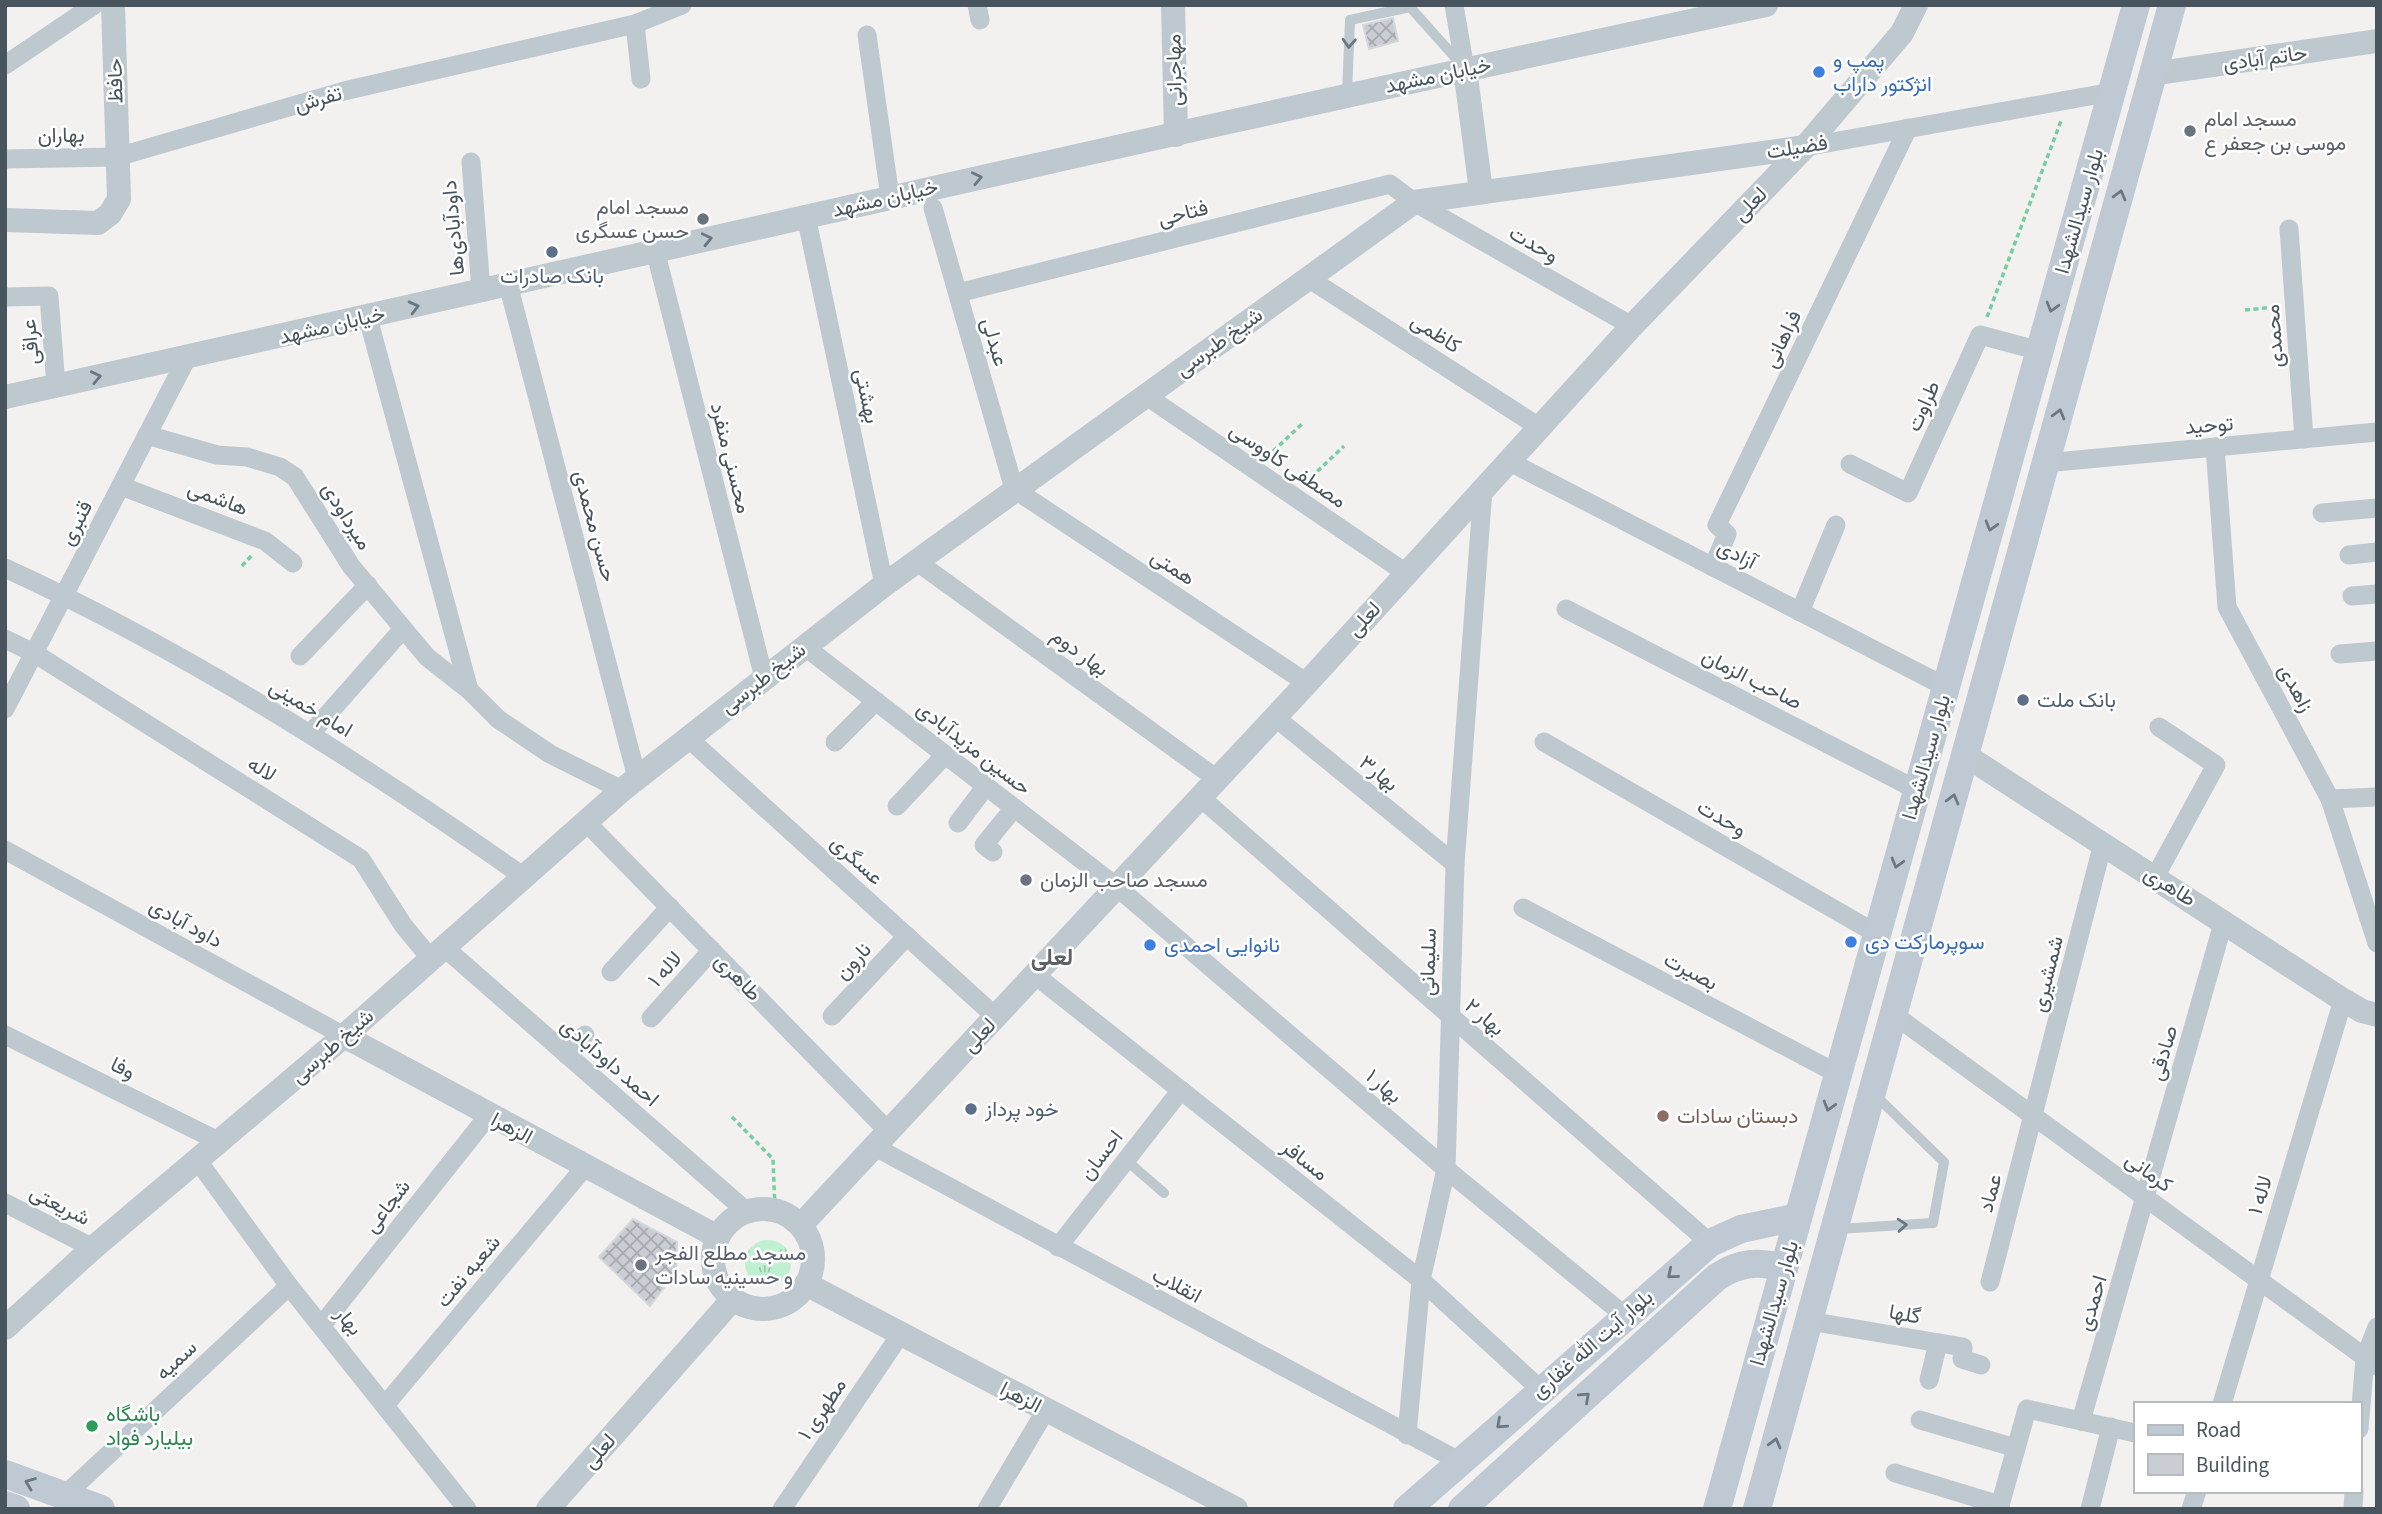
<svg xmlns="http://www.w3.org/2000/svg" width="2382" height="1514" font-family="'Source Sans 3',Vazirmatn,sans-serif">
	<style>
		.grass { fill: url(#grass-tufts) }
		.building { fill: url(#building-cross-hatch); stroke: #d4d7dc; stroke-width: 2 }
		.lines { fill: none; stroke-linecap: round; stroke-linejoin: round }
		.path { stroke: #77cea3; stroke-width: 3.5; stroke-dasharray: 5 3.5; stroke-linecap: butt }
		.service { stroke: #bec8cf; stroke-width: 10 }
		.minor { stroke: #bec8cf; stroke-width: 19 }
		.tertiary { stroke: #bec8cf; stroke-width: 24 }
		.secondary { stroke: #bec9d4; stroke-width: 28 }
		.oneway { stroke: #6b7780 }
		.oneway2 { stroke: #6b7781 }
		.shop-dot { fill: #3f7fe0; stroke: #fff; stroke-width: 2.5 }
		.worship-dot { fill: #6b7280; stroke: #fff; stroke-width: 2.5 }
		.service-dot { fill: #5c6f8a; stroke: #fff; stroke-width: 2.5 }
		.education-dot { fill: #8d6e63; stroke: #fff; stroke-width: 2.5 }
		.leisure-dot { fill: #2e9e5b; stroke: #fff; stroke-width: 2.5 }
		.labels { text-anchor: middle; dominant-baseline: central; stroke-width: 5; stroke-linejoin: round; paint-order: stroke }
		.street-label { font-size: 21px; fill: #48545e; stroke: #fff }
		.shop-label { font-size: 21px; fill: #366cbe; stroke: #fff; text-anchor: start }
		.worship-label { font-size: 21px; fill: #5b616d; stroke: #fff; text-anchor: start }
		.service-label { font-size: 21px; fill: #4e5e75; stroke: #fff; text-anchor: start }
		.education-label { font-size: 21px; fill: #785e54; stroke: #fff; text-anchor: start }
		.leisure-label { font-size: 21px; fill: #27864d; stroke: #fff; text-anchor: start }
		.neighbourhood-label { font-size: 23px; font-weight: bold; fill: #5d6165; stroke: #fff }
	</style>
	<defs>
		<pattern id="grass-tufts" width="24" height="20" patternUnits="userSpaceOnUse" patternTransform="scale(1.75)"><rect width="24" height="20" fill="#c0f0d2"/><path d="M3 7l-1-3M5 7V3M7 7l1-3M15 17l-1-3M17 17v-4M19 17l1-3" fill="none" stroke="#9ec5ae"/></pattern>
		<pattern id="building-cross-hatch" width="8" height="8" patternUnits="userSpaceOnUse" patternTransform="scale(1.75)"><rect width="8" height="8" fill="#cacdd3"/><path d="M0 0l8 8M0 8l8-8" fill="none" stroke="#a6a9ae"/></pattern>
	</defs>
	<rect width="100%" height="100%" fill="#f3f0f0"/>
	<circle class="grass" cx="768" cy="1263" r="23"/>
	<g class="building">
		<polygon points="1393,18 1398,41 1369,49 1363,25"/>
		<polygon points="633,1219 677,1242 676,1272 650,1306 599,1257"/>
	</g>
	<g class="lines">
		<g class="path">
			<polyline points="2245,310 2275,307"/>
			<polyline points="1987,317 2061,121"/>
			<polyline points="1267,457 1304,422"/>
			<polyline points="1305,483 1344,446"/>
			<polyline points="242,566 252,555"/>
			<polyline points="732,1117 773,1159 775,1210"/>
		</g>
		<g class="service">
			<polyline points="1347,94 1350,20 1410,7 1460,63"/>
			<polyline points="1126,1160 1164,1193"/>
			<polyline points="1838,1229 1933,1223 1944,1162 1874,1094"/>
		</g>
		<g class="minor">
			<polyline points="977,5 980,20"/>
			<polyline points="1454,5 1465,69"/>
			<polyline points="635,24 641,79"/>
			<polyline points="867,35 890,197"/>
			<polyline points="5,65 94,5"/>
			<polyline points="1805,147 2112,92"/>
			<polyline points="5,159 117,157 344,91 635,24 682,5"/>
			<polyline points="471,162 481,290"/>
			<polyline points="933,208 1014,489 1307,683"/>
			<polyline points="806,216 884,585"/>
			<polyline points="2289,229 2304,439"/>
			<polyline points="655,250 764,678"/>
			<polyline points="1308,278 1539,427"/>
			<polyline points="508,284 637,778"/>
			<polyline points="958,293 1390,184 1414,202 1632,326"/>
			<polyline points="5,297 49,296 56,386"/>
			<polyline points="368,318 469,690"/>
			<polyline points="1145,395 1406,573"/>
			<polyline points="147,435 217,455 247,457 280,467 295,477 351,566 427,657 469,690 498,719 550,754 622,790"/>
			<polyline points="2215,447 2227,607 2330,799 2377,943"/>
			<polyline points="1508,461 1946,687"/>
			<polyline points="2045,463 2377,432"/>
			<polyline points="1850,464 1908,493 1980,335 2040,351"/>
			<polyline points="121,486 265,541 293,563"/>
			<polyline points="2322,513 2377,508"/>
			<polyline points="2349,555 2377,552"/>
			<polyline points="916,561 1217,779"/>
			<polyline points="1713,567 1727,534 1717,525 1908,128"/>
			<path d="M5,568C188,652 359,761 524,877"/>
			<polyline points="2352,596 2377,594"/>
			<polyline points="1566,609 1917,790"/>
			<polyline points="1800,612 1836,525"/>
			<polyline points="5,639 34,653 361,859 403,925 431,959"/>
			<polyline points="804,646 1117,887 1446,1169 1624,1315"/>
			<polyline points="2340,654 2377,651"/>
			<polyline points="300,656 368,585"/>
			<polyline points="5,709 187,358"/>
			<polyline points="1275,717 1455,864"/>
			<polyline points="312,732 403,629"/>
			<polyline points="688,738 996,1017"/>
			<polyline points="835,742 876,701"/>
			<polyline points="1544,742 1877,934"/>
			<polyline points="1200,797 1710,1243"/>
			<polyline points="2330,799 2377,797"/>
			<polyline points="897,806 945,755"/>
			<polyline points="586,822 889,1132"/>
			<polyline points="958,823 986,786"/>
			<polyline points="5,850 344,1036"/>
			<polyline points="993,852 984,845 1014,808"/>
			<polyline points="2155,877 2216,765 2159,727"/>
			<polyline points="1523,908 1838,1074"/>
			<polyline points="445,948 746,1211"/>
			<polyline points="611,972 670,907"/>
			<polyline points="1035,975 1421,1280 1540,1389"/>
			<polyline points="1893,1014 2377,1366"/>
			<polyline points="832,1016 907,936"/>
			<polyline points="651,1018 712,950"/>
			<polyline points="5,1035 220,1142"/>
			<polyline points="567,1055 585,1035"/>
			<polyline points="875,1147 1459,1461"/>
			<polyline points="198,1161 289,1286 467,1509"/>
			<polyline points="5,1203 93,1248"/>
			<polyline points="1058,1247 1181,1090"/>
			<polyline points="1990,1282 2103,843"/>
			<polyline points="1809,1321 1963,1347 1962,1359 1981,1365"/>
			<polyline points="322,1325 488,1116"/>
			<polyline points="1929,1380 1938,1343"/>
			<polyline points="386,1404 585,1167"/>
			<polyline points="2222,1404 2343,1000"/>
			<polyline points="1920,1420 2016,1448"/>
			<polyline points="2081,1421 2224,920"/>
			<polyline points="2359,1429 2365,1358 2377,1327"/>
			<polyline points="1407,1435 1421,1280 1446,1169 1455,864 1483,489"/>
			<polyline points="1895,1473 2000,1505"/>
			<polyline points="64,1496 289,1286"/>
			<polyline points="782,1509 900,1335"/>
			<polyline points="987,1509 1046,1410"/>
			<polyline points="1999,1509 2027,1409 2135,1433"/>
			<polyline points="2090,1509 2111,1427"/>
			<polyline points="2191,1509 2197,1491"/>
			<polyline points="2353,1509 2354,1491"/>
		</g>
		<g class="tertiary">
			<polyline points="1173,5 1176,135"/>
			<polyline points="1465,69 1481,191"/>
			<polyline points="2152,74 2377,41"/>
			<polyline points="5,220 98,223 110,214 119,199 113,5"/>
			<path d="M5,397C592,267 1177,130 1766,5"/>
			<polyline points="1965,755 2343,1000 2362,1011 2377,1015"/>
			<polyline points="344,1036 718,1237"/>
			<circle cx="763" cy="1259" r="50"/>
			<polyline points="801,1225 1307,683 1632,326 1805,147 1902,33 1916,5"/>
			<polyline points="806,1284 1236,1509"/>
			<polyline points="5,1328 93,1248 344,1036 622,790 884,585 1414,202 1805,147"/>
			<polyline points="548,1509 733,1299"/>
		</g>
		<g class="secondary">
			<polyline points="5,1474 101,1509"/>
			<polyline points="5,1505 16,1509"/>
			<polyline points="1407,1509 1710,1243 1741,1229 1798,1217"/>
			<path d="M1462,1509L1717,1277C1740,1262 1758,1261 1784,1268"/>
			<polyline points="1717,1509 2136,5"/>
			<polyline points="1757,1509 2172,5"/>
		</g>
	</g>
	<defs><path id="oneway-chevron" d="M-2-3.5L2.5 0L-2 3.5" fill="none" stroke-width="1.6" stroke-linecap="round" stroke-linejoin="round" transform="scale(1.75)"/></defs>
	<g class="oneway">
		<use href="#oneway-chevron" transform="translate(1349 43) rotate(93)"/>
		<use href="#oneway-chevron" transform="translate(977 178) rotate(-12)"/>
		<use href="#oneway-chevron" transform="translate(707 239) rotate(-13)"/>
		<use href="#oneway-chevron" transform="translate(414 307) rotate(-14)"/>
		<use href="#oneway-chevron" transform="translate(96 377) rotate(-12)"/>
		<use href="#oneway-chevron" transform="translate(1902 1225) rotate(-4)"/>
	</g>
	<g class="oneway2">
		<use href="#oneway-chevron" transform="translate(2120 195) rotate(-75)"/>
		<use href="#oneway-chevron" transform="translate(2052 307) rotate(106)"/>
		<use href="#oneway-chevron" transform="translate(2059 414) rotate(-75)"/>
		<use href="#oneway-chevron" transform="translate(1991 526) rotate(106)"/>
		<use href="#oneway-chevron" transform="translate(1953 799) rotate(-75)"/>
		<use href="#oneway-chevron" transform="translate(1897 863) rotate(106)"/>
		<use href="#oneway-chevron" transform="translate(1829 1106) rotate(106)"/>
		<use href="#oneway-chevron" transform="translate(1672 1274) rotate(140)"/>
		<use href="#oneway-chevron" transform="translate(1585 1397) rotate(-42)"/>
		<use href="#oneway-chevron" transform="translate(1501 1424) rotate(138)"/>
		<use href="#oneway-chevron" transform="translate(1775 1443) rotate(-75)"/>
		<use href="#oneway-chevron" transform="translate(30 1483) rotate(-159)"/>
	</g>
	<g class="shop-dot">
		<circle cx="1819" cy="72" r="7"/>
		<circle cx="1851" cy="942" r="7"/>
		<circle cx="1150" cy="945" r="7"/>
	</g>
	<g class="worship-dot">
		<circle cx="2190" cy="131" r="7"/>
		<circle cx="703" cy="219" r="7"/>
		<circle cx="1026" cy="880" r="7"/>
		<circle cx="641" cy="1265" r="7"/>
	</g>
	<g class="service-dot">
		<circle cx="552" cy="252" r="7"/>
		<circle cx="2023" cy="700" r="7"/>
		<circle cx="971" cy="1109" r="7"/>
	</g>
	<circle class="education-dot" cx="1663" cy="1116" r="7"/>
	<circle class="leisure-dot" cx="92" cy="1426" r="7"/>
	<g class="labels">
		<g class="street-label">
			<text transform="translate(2265 58) rotate(-8)">حاتم آبادی</text>
			<text transform="translate(1174 70) rotate(-91)">مهاجرانی</text>
			<text transform="translate(1438 75) rotate(-12)">خیابان مشهد</text>
			<text transform="translate(115 81) rotate(-91)">حافظ</text>
			<text transform="translate(318 99) rotate(-16)">تفرش</text>
			<text transform="translate(61 135) rotate(-1)">بهاران</text>
			<text transform="translate(1797 147) rotate(-9)">فضیلت</text>
			<text transform="translate(885 198) rotate(-13)">خیابان مشهد</text>
			<text transform="translate(1750 204) rotate(-46)">لعلی</text>
			<text transform="translate(2079 211) rotate(-74)">بلوار سیدالشهدا</text>
			<text transform="translate(1183 213) rotate(-14)">فتاحی</text>
			<text transform="translate(453 228) rotate(-95)">داودآبادی‌ها</text>
			<text transform="translate(1534 244) rotate(30)">وحدت</text>
			<text transform="translate(332 325) rotate(-13)">خیابان مشهد</text>
			<text transform="translate(1436 333) rotate(33)">کاظمی</text>
			<text transform="translate(2274 336) rotate(-94)">محمدی</text>
			<text transform="translate(1782 339) rotate(-64)">فراهانی</text>
			<text transform="translate(30 342) rotate(-95)">عراقی</text>
			<text transform="translate(995 342) rotate(74)">عبدلی</text>
			<text transform="translate(1219 342) rotate(-36)">شیخ طبرسی</text>
			<text transform="translate(867 396) rotate(78)">بهشتی</text>
			<text transform="translate(1923 406) rotate(-66)">طراوت</text>
			<text transform="translate(2209 425) rotate(-5)">توحید</text>
			<text transform="translate(731 458) rotate(76)">محسنی منفرد</text>
			<text transform="translate(1288 465) rotate(34)">مصطفی کاووسی</text>
			<text transform="translate(218 498) rotate(21)">هاشمی</text>
			<text transform="translate(347 516) rotate(58)">میرداودی</text>
			<text transform="translate(76 523) rotate(-63)">قنبری</text>
			<text transform="translate(595 526) rotate(75)">حسن محمدی</text>
			<text transform="translate(1737 554) rotate(27)">آزادی</text>
			<text transform="translate(1173 567) rotate(33)">همتی</text>
			<text transform="translate(1364 619) rotate(-48)">لعلی</text>
			<text transform="translate(1080 652) rotate(36)">بهار دوم</text>
			<text transform="translate(763 678) rotate(-38)">شیخ طبرسی</text>
			<text transform="translate(1752 679) rotate(27)">صاحب الزمان</text>
			<text transform="translate(2296 688) rotate(62)">زاهدی</text>
			<text transform="translate(311 708) rotate(31)">امام خمینی</text>
			<text transform="translate(974 748) rotate(38)">حسین مزیدآبادی</text>
			<text transform="translate(1926 757) rotate(-74)">بلوار سیدالشهدا</text>
			<text transform="translate(262 769) rotate(32)">لاله</text>
			<text transform="translate(1379 773) rotate(39)">بهار۳</text>
			<text transform="translate(1722 818) rotate(30)">وحدت</text>
			<text transform="translate(857 860) rotate(42)">عسگری</text>
			<text transform="translate(2170 886) rotate(32)">طاهری</text>
			<text transform="translate(186 923) rotate(29)">داود آبادی</text>
			<text transform="translate(853 961) rotate(-47)">نارون</text>
			<text transform="translate(1428 962) rotate(-88)">سلیمانی</text>
			<text transform="translate(665 969) rotate(-48)">لاله ۱</text>
			<text transform="translate(1691 971) rotate(28)">بصیرت</text>
			<text transform="translate(2047 974) rotate(-76)">شمشیری</text>
			<text transform="translate(738 977) rotate(46)">طاهری</text>
			<text transform="translate(1485 1017) rotate(41)">بهار ۲</text>
			<text transform="translate(979 1035) rotate(-47)">لعلی</text>
			<text transform="translate(332 1046) rotate(-41)">شیخ طبرسی</text>
			<text transform="translate(2163 1053) rotate(-74)">صادقی</text>
			<text transform="translate(610 1062) rotate(41)">احمد داودآبادی</text>
			<text transform="translate(123 1068) rotate(26)">وفا</text>
			<text transform="translate(1384 1086) rotate(41)">بهار ۱</text>
			<text transform="translate(512 1128) rotate(28)">الزهرا</text>
			<text transform="translate(1101 1155) rotate(-52)">احسان</text>
			<text transform="translate(1305 1160) rotate(38)">مسافر</text>
			<text transform="translate(2149 1172) rotate(36)">کرمانی</text>
			<text transform="translate(1990 1193) rotate(-75)">عماد</text>
			<text transform="translate(2260 1195) rotate(-73)">لاله ۱</text>
			<text transform="translate(60 1205) rotate(27)">شریعتی</text>
			<text transform="translate(387 1206) rotate(-52)">شجاعی</text>
			<text transform="translate(468 1271) rotate(-50)">شعبه نفت</text>
			<text transform="translate(1177 1285) rotate(28)">انقلاب</text>
			<text transform="translate(1774 1303) rotate(-74)">بلوار سیدالشهدا</text>
			<text transform="translate(2092 1303) rotate(-73)">احمدی</text>
			<text transform="translate(1905 1314) rotate(10)">گلها</text>
			<text transform="translate(349 1321) rotate(51)">بهار</text>
			<text transform="translate(1592 1344) rotate(-41)">بلوار آیت الله غفاری</text>
			<text transform="translate(176 1360) rotate(-43)">سمیه</text>
			<text transform="translate(1021 1397) rotate(27)">الزهرا</text>
			<text transform="translate(822 1409) rotate(-56)">مطهری ۱</text>
			<text transform="translate(599 1451) rotate(-49)">لعلی</text>
		</g>
		<g class="shop-label">
			<text x="1833" y="60">پمپ و<tspan x="1833" dy="24">انژکتور داراب</tspan></text>
			<text x="1865" y="942">سوپرمارکت دی</text>
			<text x="1164" y="945">نانوایی احمدی</text>
		</g>
		<g class="worship-label">
			<text x="2204" y="119">مسجد امام<tspan x="2204" dy="24">موسی بن جعفر ع</tspan></text>
			<text x="689" y="207" text-anchor="end">مسجد امام<tspan x="689" dy="24">حسن عسگری</tspan></text>
			<text x="1040" y="880">مسجد صاحب الزمان</text>
			<text x="655" y="1253">مسجد مطلع الفجر<tspan x="655" dy="24">و حسینیه سادات</tspan></text>
		</g>
		<g class="service-label">
			<text x="552" y="276" text-anchor="middle">بانک صادرات</text>
			<text x="2037" y="700">بانک ملت</text>
			<text x="985" y="1109">خود پرداز</text>
		</g>
		<g class="education-label">
			<text x="1677" y="1116">دبستان سادات</text>
		</g>
		<g class="leisure-label">
			<text x="106" y="1414">باشگاه<tspan x="106" dy="24">بیلیارد فواد</tspan></text>
		</g>
		<g class="neighbourhood-label">
			<text x="1052" y="957">لعلی</text>
		</g>
	</g>
	<rect width="2382" height="1514" fill="none" stroke="#48545e" stroke-width="14"/>
	<rect x="2134" y="1402" width="228" height="91" fill="#ffffff" stroke="#b6bbbf" stroke-width="2"/>
	<rect x="2148" y="1425" width="35" height="10" fill="#bec9d4" stroke="#b6bbbf" stroke-width="2"/>
	<text x="2196" y="1437" font-size="21" fill="#48545e">Road</text>
	<rect x="2148" y="1454" width="35" height="21" fill="#cacdd3" stroke="#b6bbbf" stroke-width="2"/>
	<text x="2196" y="1472" font-size="21" fill="#48545e">Building</text>
</svg>
